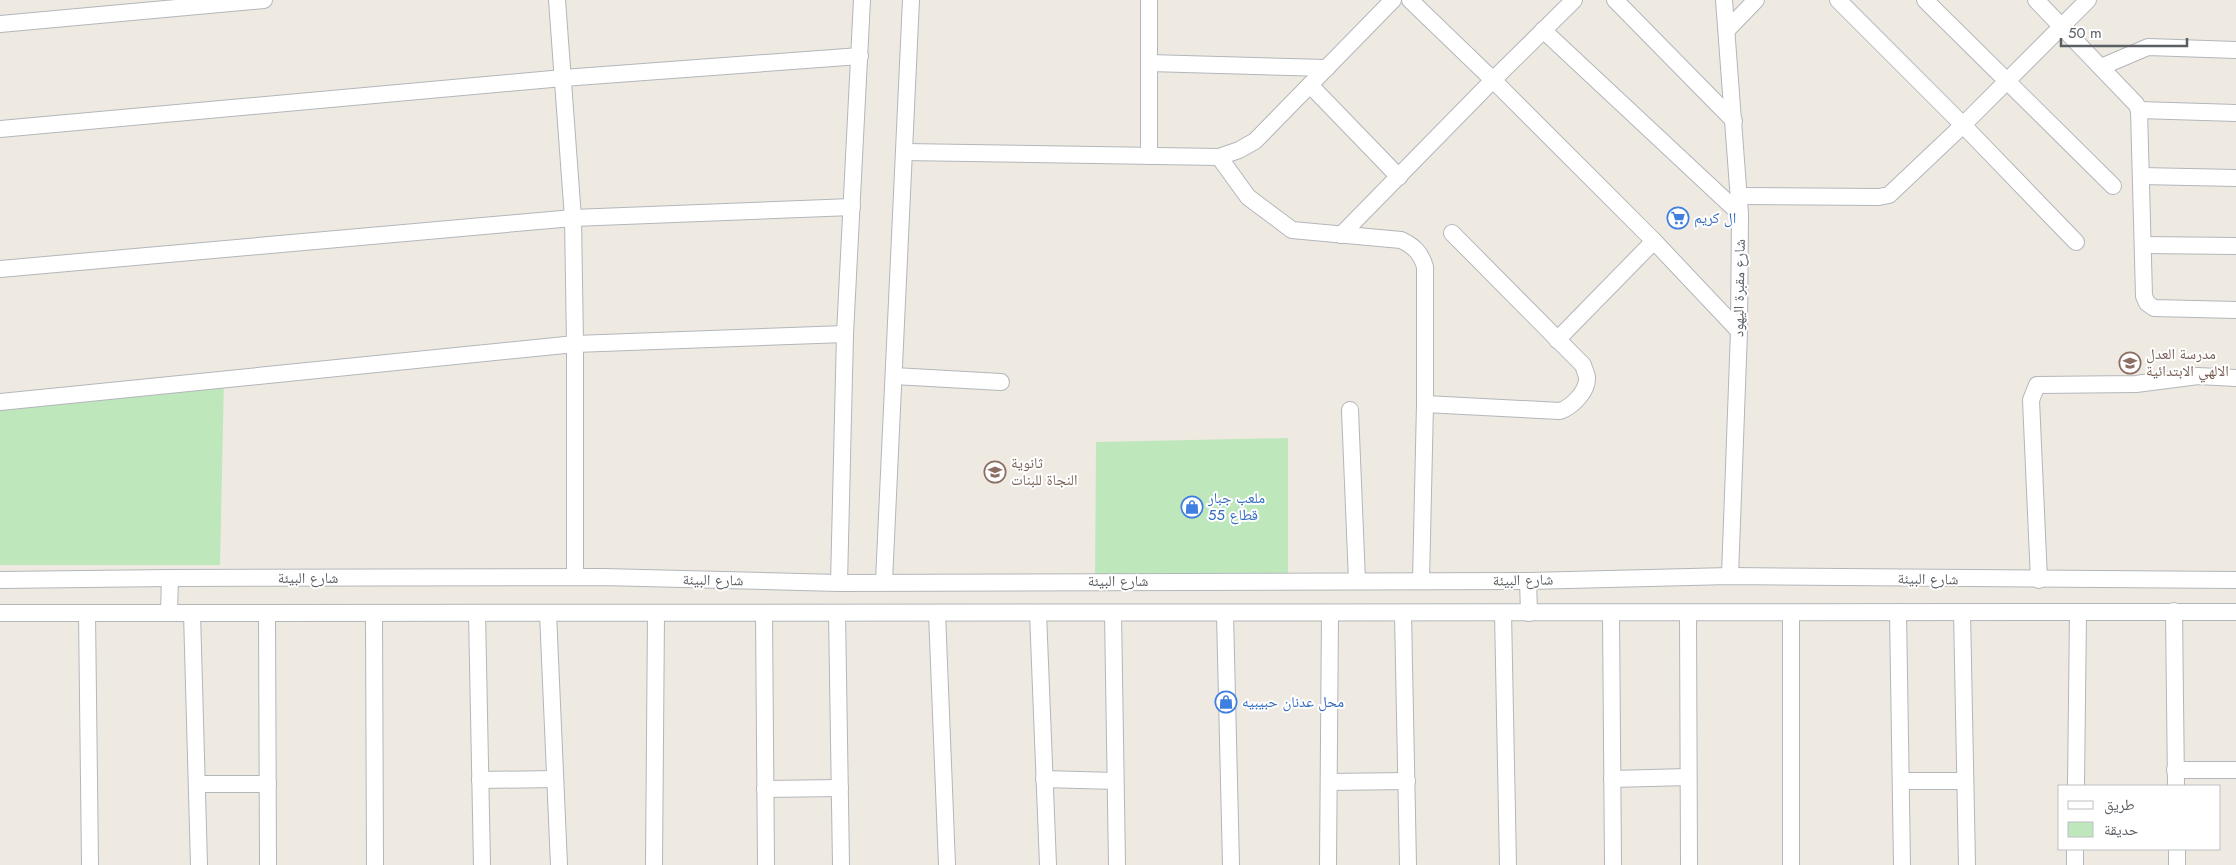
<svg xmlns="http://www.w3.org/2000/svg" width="2236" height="865" font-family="Jost,'Noto Naskh Arabic',sans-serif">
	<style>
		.green { fill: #bfe7bc }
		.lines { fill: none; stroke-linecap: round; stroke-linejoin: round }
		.minor-casing { stroke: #b3b6ba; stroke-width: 18 }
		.minor { stroke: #fff; stroke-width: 16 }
		.labels { text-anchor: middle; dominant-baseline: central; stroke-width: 4; stroke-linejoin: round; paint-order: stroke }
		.shop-label { font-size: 15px; fill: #366cbe; stroke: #fff; text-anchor: start }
		.street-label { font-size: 15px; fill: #5a5f64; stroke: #fff }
		.education-label { font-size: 15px; fill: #785e54; stroke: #fff; text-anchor: start }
	</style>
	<rect width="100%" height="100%" fill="#eeeae2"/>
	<g class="green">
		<polygon points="224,379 220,565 0,565 0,403"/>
		<polygon points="1288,438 1288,581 1095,581 1096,442"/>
	</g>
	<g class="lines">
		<g class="minor-casing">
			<g id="minor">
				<polyline points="557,0 573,218 575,344 575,577"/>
				<polyline points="1410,0 1493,80 1574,0"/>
				<polyline points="1615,0 1734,121"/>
				<polyline points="1724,0 1740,214 1739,331 1730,576"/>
				<polyline points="1838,0 1963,125 2076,242"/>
				<polyline points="1925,0 2113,186"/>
				<polyline points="2036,0 2136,104 2139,110 2144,296 2147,303 2154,308 2236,310"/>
				<polyline points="0,24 264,0"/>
				<polyline points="1543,30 1740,214"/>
				<polyline points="1727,30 1756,0"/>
				<polyline points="1149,63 1327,68"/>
				<polyline points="2101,67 2148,47 2236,50"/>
				<polyline points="1310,85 1399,177"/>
				<polyline points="2139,110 2236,113"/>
				<polyline points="0,129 563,78 860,56"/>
				<polyline points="904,152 1219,157 1239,150 1255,141 1393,0"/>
				<polyline points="1149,156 1149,0"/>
				<path d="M1219,157L1248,197L1292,230L1401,240C1414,246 1421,253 1425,267V404L1421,581"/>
				<polyline points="2141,176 2236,178"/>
				<polyline points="1739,196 1879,197 1889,195 1963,125 2088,0"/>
				<polyline points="1341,235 1493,80 1654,241 1739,331"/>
				<polyline points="2143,245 2236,246"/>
				<polyline points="0,269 573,218 852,207"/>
				<polyline points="1557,340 1654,241"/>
				<polyline points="894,376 1001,382"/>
				<polyline points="0,402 575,344 845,334"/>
				<path d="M1425,404L1560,411C1572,407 1588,391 1587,377C1586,373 1584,368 1583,365L1452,233"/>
				<polyline points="1350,410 1357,581"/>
				<polyline points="0,580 170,578 603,577 839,583 1528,581 1730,576 2236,580"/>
				<polyline points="2039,580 2031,400 2037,385 2136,384 2198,376 2236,378"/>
				<polyline points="884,581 911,0"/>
				<polyline points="1528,581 1529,613"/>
				<polyline points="839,583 845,334 862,0"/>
				<polyline points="2174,611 2176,786"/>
				<polyline points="1898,612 1902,865"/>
				<polyline points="1962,612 1967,865"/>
				<polyline points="0,613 2236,612"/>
				<polyline points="87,613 90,865"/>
				<polyline points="169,613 170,578"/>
				<polyline points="192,613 199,865"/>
				<polyline points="267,613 268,865"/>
				<polyline points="374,613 375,865"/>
				<polyline points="477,613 482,865"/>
				<polyline points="548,613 559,865"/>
				<polyline points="764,613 766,865"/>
				<polyline points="837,613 841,865"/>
				<polyline points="937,613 947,865"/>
				<polyline points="1038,613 1048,865"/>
				<polyline points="1113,613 1117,865"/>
				<polyline points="1503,613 1508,865"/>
				<polyline points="1611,613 1613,865"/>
				<polyline points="1688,613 1689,865"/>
				<polyline points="1225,614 1231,865"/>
				<polyline points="1403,614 1408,865"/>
				<polyline points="2175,770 2236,770"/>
				<polyline points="1044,779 1115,781"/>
				<polyline points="1612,779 1688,777"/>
				<polyline points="480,780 555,779"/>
				<polyline points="1901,781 1965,781"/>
				<polyline points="1329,782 1407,781"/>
				<polyline points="197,784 268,784"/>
				<polyline points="2076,786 2078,612"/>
				<polyline points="765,789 840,788"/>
				<polyline points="2177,849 2177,865"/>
				<polyline points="654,865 656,613"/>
				<polyline points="1328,865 1330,614"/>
				<polyline points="1791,865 1791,613"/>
				<polyline points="2075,865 2075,849"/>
			</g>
		</g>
		<use href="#minor" class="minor"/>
	</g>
	<defs>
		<g id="supermarket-ring" transform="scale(1.125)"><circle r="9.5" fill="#fff" stroke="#3f7fe0" stroke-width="1.5"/><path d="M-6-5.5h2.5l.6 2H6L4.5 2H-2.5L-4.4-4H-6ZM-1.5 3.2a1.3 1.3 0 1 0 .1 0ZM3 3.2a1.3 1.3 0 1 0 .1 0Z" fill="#3f7fe0"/></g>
		<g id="school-ring" transform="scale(1.125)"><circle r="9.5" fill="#fff" stroke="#8d6e63" stroke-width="1.5"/><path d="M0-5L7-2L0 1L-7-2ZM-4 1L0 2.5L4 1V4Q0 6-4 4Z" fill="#8d6e63"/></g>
		<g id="shop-ring" transform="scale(1.125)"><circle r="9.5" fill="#fff" stroke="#3f7fe0" stroke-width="1.5"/><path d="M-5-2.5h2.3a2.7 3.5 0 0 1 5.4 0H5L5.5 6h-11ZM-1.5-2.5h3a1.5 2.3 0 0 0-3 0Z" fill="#3f7fe0"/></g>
	</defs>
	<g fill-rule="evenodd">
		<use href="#supermarket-ring" x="1678" y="218"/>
		<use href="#school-ring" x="2130" y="363"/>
		<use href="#school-ring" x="995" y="472"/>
		<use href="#shop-ring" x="1192" y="507"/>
		<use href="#shop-ring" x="1226" y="702"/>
	</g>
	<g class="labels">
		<g class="shop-label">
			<text x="1694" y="218">ال كريم</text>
			<text x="1208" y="498">ملعب جبار<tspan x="1208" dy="17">قطاع 55</tspan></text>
			<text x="1242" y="702">محل عدنان حبيبيه</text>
		</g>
		<g class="street-label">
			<text transform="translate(1739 288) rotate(-89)">شارع مقبرة اليهود</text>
			<text x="308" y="578">شارع البيئة</text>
			<text transform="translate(1928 579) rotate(1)">شارع البيئة</text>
			<text transform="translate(713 580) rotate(1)">شارع البيئة</text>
			<text transform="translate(1523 580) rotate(-1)">شارع البيئة</text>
			<text x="1118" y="581">شارع البيئة</text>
		</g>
		<g class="education-label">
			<text x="2146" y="354">مدرسة العدل<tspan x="2146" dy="17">الالهي الابتدائية</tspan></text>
			<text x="1011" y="463">ثانوية<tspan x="1011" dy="17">النجاة للبنات</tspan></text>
		</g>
	</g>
	<rect x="2058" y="785" width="162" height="65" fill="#ffffff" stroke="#bdbfc1"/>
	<rect x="2068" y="801" width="25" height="8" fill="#ffffff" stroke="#bdbfc1"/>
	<text x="2104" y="810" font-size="15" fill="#5a5f64">طريق</text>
	<rect x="2068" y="822" width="25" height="15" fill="#bfe7bc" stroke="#bdbfc1"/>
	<text x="2104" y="835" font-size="15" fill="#5a5f64">حديقة</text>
	<path d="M2061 38v8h126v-8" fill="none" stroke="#5a5f64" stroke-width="2.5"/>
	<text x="2068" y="38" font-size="15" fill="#5a5f64" stroke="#ffffff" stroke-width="4" paint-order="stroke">50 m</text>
</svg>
